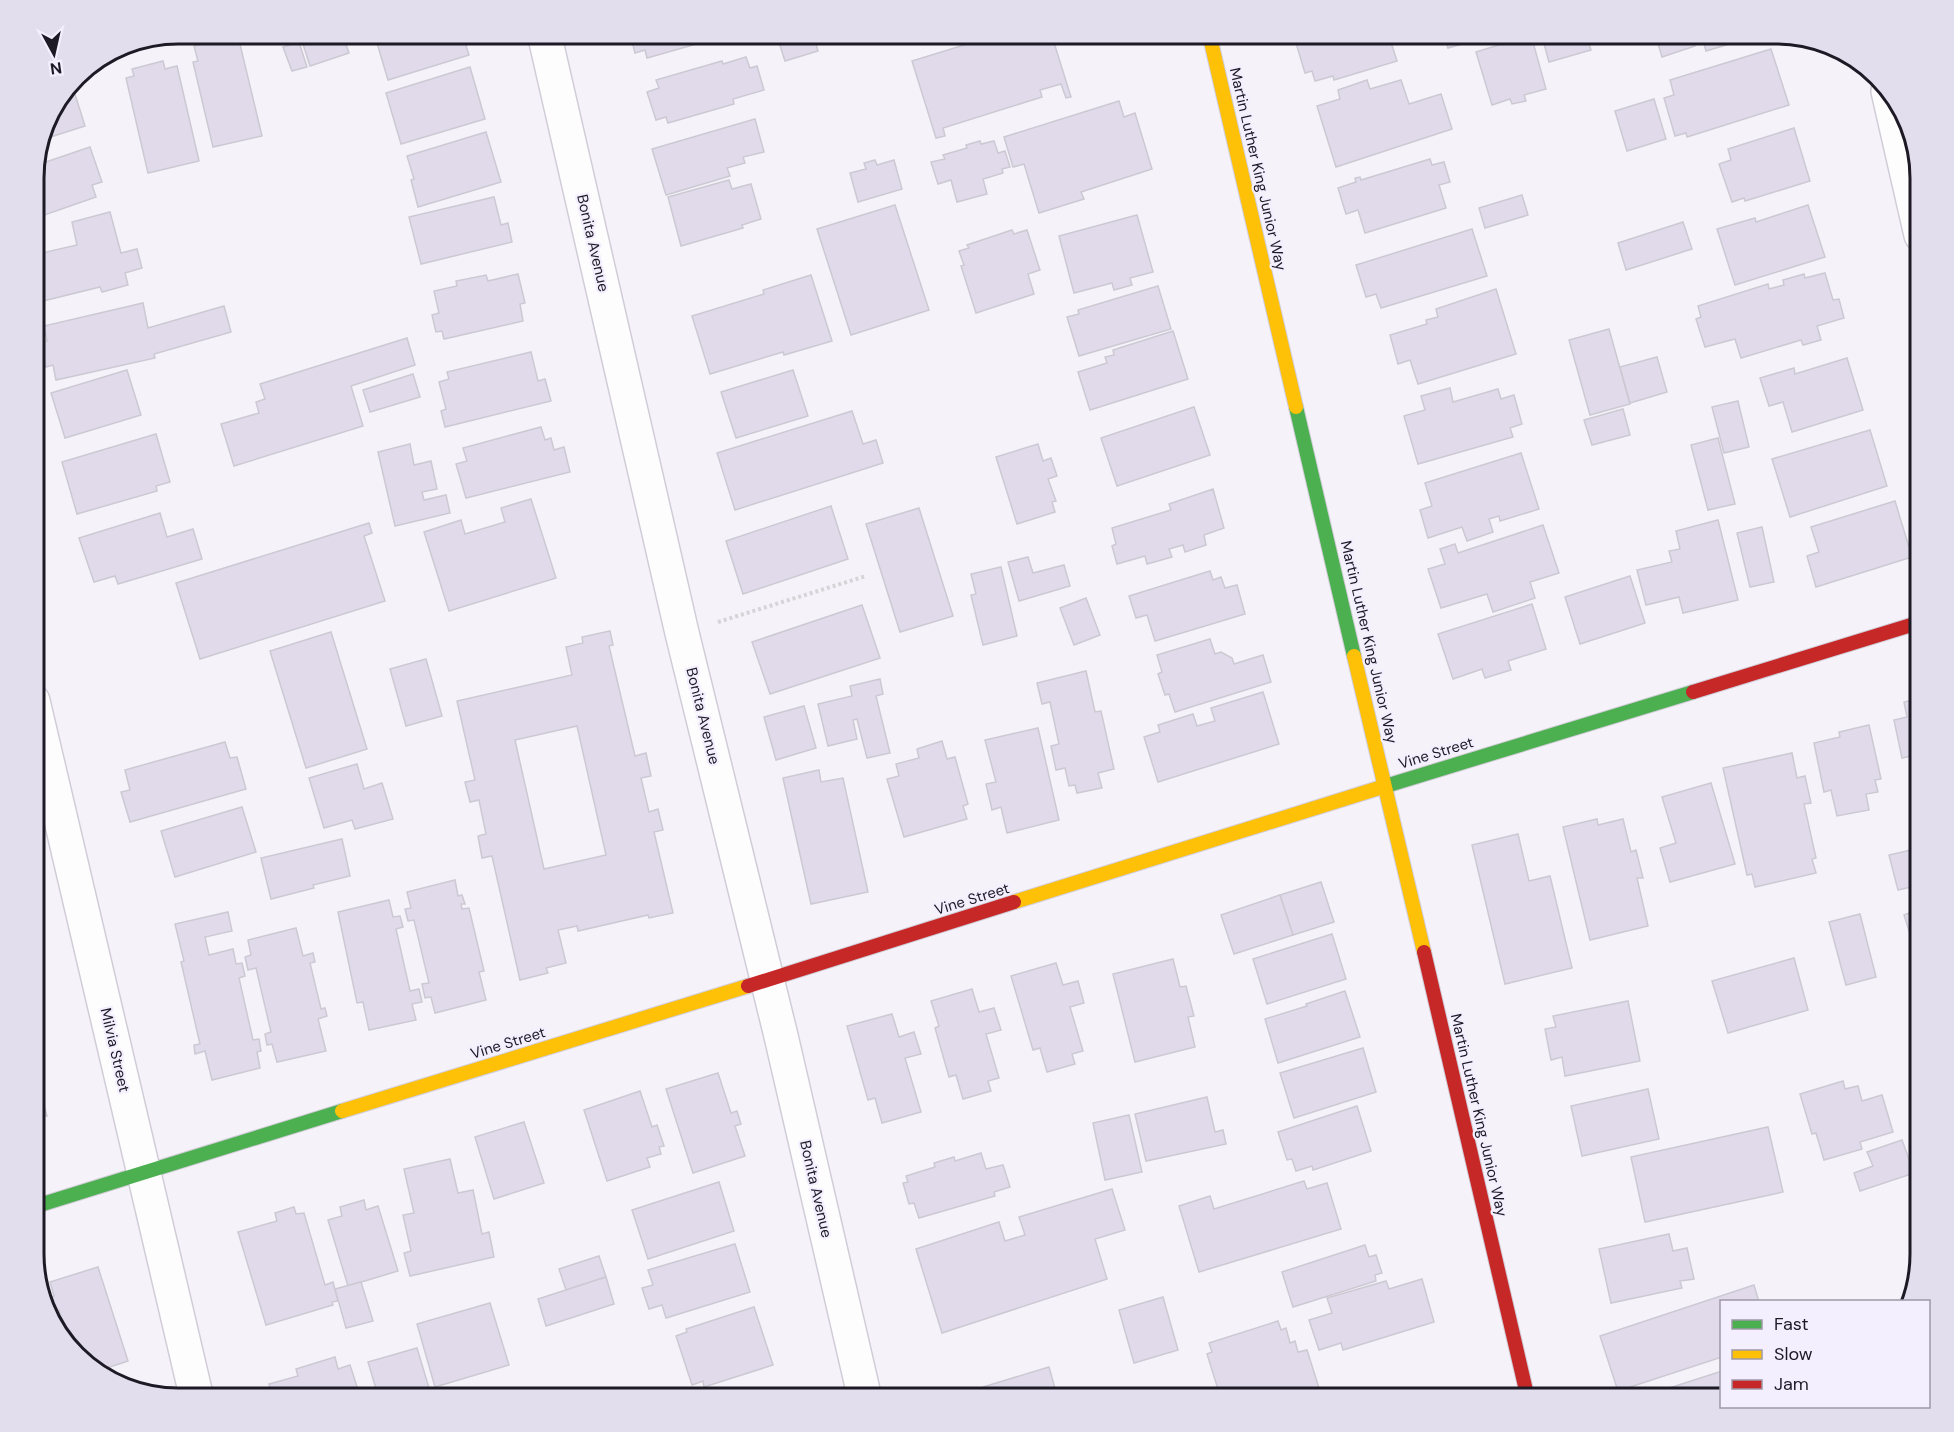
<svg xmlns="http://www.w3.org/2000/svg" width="1954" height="1432" font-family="'DM Sans',sans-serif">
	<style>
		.building { fill: #e0daeb; stroke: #cdc9d3; stroke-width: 1.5; fill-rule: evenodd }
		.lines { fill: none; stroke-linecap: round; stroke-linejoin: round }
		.street-casing { stroke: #d1cdd8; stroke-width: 36 }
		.fast-casing { stroke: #d1cdd8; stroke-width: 16 }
		.slow-casing { stroke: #d1cdd8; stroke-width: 16 }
		.jam-casing { stroke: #d1cdd8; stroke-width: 16 }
		.path { stroke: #d5d4d6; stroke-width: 4; stroke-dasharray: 3 3; stroke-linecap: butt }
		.street { stroke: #fefdfe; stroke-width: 33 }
		.fast { stroke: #4caf50; stroke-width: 14 }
		.slow { stroke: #ffc107; stroke-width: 14 }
		.jam { stroke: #c62828; stroke-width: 14 }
		.labels { text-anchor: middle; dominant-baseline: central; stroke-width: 4.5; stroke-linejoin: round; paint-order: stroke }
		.street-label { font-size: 15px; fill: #1d1925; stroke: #f4effe }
		.rim { fill: none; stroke: #1d1925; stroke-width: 3 }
	</style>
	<rect width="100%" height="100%" fill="#f5f2fa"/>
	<g class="building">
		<polygon points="327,33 342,33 349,53 310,66 302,41"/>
		<polygon points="374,33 462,33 469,55 388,80"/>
		<polygon points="630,33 716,33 712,34 714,39 647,58 645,50 635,53"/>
		<polygon points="776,33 813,33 818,51 785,61"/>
		<polygon points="1003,33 1051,33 1071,97 1066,98 1061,84 1040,90 1042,97 943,128 945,136 936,138 912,61"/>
		<polygon points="1293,33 1388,33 1397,61 1334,80 1333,76 1315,81 1312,71 1305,73"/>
		<polygon points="1443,33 1496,33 1497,34 1448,48"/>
		<polygon points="1541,33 1585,33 1591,50 1549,62"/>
		<polygon points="1655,33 1692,33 1695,46 1662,57"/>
		<polygon points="1701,33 1766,33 1706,51"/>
		<polygon points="1531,35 1546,89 1524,95 1526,101 1512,104 1510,99 1492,105 1476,52"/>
		<polygon points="238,36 262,136 213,147 193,62 198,61 194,46"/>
		<polygon points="299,42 307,67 292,71 283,47"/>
		<polygon points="1771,49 1789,105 1687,137 1686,133 1675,136 1664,98 1674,95 1670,80"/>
		<polygon points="746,57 750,68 757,66 764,90 733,99 734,104 668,123 666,117 656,120 647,92 659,88 656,80 722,61 723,64"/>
		<polygon points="163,61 165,69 177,66 199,161 148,173 126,78 134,76 132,69"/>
		<polygon points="470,67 485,119 401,144 386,93"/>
		<polygon points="1367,80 1370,89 1401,80 1409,104 1441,94 1452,129 1336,167 1317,106 1340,99 1338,90"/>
		<polygon points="74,91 85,126 41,140 48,114 62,95"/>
		<polygon points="1654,99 1666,139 1627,151 1615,111"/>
		<polygon points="1119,101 1124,117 1135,113 1152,169 1081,192 1084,199 1039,213 1024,164 1013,167 1004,137"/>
		<polygon points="755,119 764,152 743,157 745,163 727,168 730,176 666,195 652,149"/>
		<polygon points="1794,128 1810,181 1745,201 1744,198 1732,202 1719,164 1731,160 1728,149"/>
		<polygon points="486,132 501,182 418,207 411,180 414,179 407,156"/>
		<polygon points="980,141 981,144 994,141 998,153 1005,151 1010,167 1002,169 1003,173 983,179 987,194 957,202 951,180 938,184 931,162 945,159 943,155 967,148 966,145"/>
		<polygon points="90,147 102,182 92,185 96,197 33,219 34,166"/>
		<polygon points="1430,159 1432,165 1444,162 1450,182 1439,185 1446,208 1365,233 1358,210 1346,214 1338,188 1356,182 1355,178 1360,177 1361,180"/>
		<polygon points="875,160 877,165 894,160 902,189 858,202 850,173 866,169 864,163"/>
		<polygon points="729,180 732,189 751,184 761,219 742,225 743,228 681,246 668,197"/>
		<polygon points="1522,195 1528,215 1485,228 1479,208"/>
		<polygon points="494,197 501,225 508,223 512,242 421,264 409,217"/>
		<polygon points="895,205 929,310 851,335 817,229"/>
		<polygon points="1808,205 1825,257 1735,285 1717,229 1755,218 1756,222"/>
		<polygon points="110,212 121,253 137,249 142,268 125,273 128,285 102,292 100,287 39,302 33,277 33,255 77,245 72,222"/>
		<polygon points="1137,215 1153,272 1130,278 1132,285 1114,290 1112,283 1074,293 1059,236"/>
		<polygon points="1683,222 1692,249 1626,270 1618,243"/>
		<polygon points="1472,229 1487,276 1381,308 1376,294 1366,297 1356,265"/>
		<polygon points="1012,230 1014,234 1027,230 1040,270 1028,274 1034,294 976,313 961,266 964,265 959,251 969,248 967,245"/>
		<polygon points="1825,273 1833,300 1839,299 1844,318 1817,326 1821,340 1803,345 1801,340 1741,358 1735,339 1705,347 1696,319 1701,317 1698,306 1768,284 1769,289 1784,285 1783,280 1804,274 1805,278"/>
		<polygon points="518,274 525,303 520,304 523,321 444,339 442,331 436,332 432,315 439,313 434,291 457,286 456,281 486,275 488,281"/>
		<polygon points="811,275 832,341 784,355 783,352 710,374 692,316 764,294 763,290"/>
		<polygon points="1158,286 1171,329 1079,356 1067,317 1079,314 1078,310"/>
		<polygon points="1496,289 1516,354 1418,384 1410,360 1398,364 1390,335 1427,324 1426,320 1438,317 1436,309"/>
		<polygon points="143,303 148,328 224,306 231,332 154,354 155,358 56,380 53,365 46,367 40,342 47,341 44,326"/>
		<polygon points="1609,329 1630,404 1590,415 1569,340"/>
		<polygon points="1173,331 1188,379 1090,410 1078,372 1107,363 1105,357 1114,355 1113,350"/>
		<polygon points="407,338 415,365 351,386 363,426 234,466 221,424 259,413 256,402 265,399 260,384"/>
		<polygon points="531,352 538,381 545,379 551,401 445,427 441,411 446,409 439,382 449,379 447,372"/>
		<polygon points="1657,357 1667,392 1630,403 1620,367"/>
		<polygon points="1847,358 1863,410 1792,432 1783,402 1769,406 1760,378 1794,368 1795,374"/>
		<polygon points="127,370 141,415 65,438 51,393"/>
		<polygon points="793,370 808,416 736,438 721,392"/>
		<polygon points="413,374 420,397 370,412 363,390"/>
		<polygon points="1450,388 1453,402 1498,389 1501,399 1514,395 1522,424 1510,428 1513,437 1418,464 1404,416 1425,410 1421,396"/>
		<polygon points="1738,401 1749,447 1724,453 1712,407"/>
		<polygon points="1194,407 1210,455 1117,486 1101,438"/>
		<polygon points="1623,409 1630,435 1592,445 1584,420"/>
		<polygon points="852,411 863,444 876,440 883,463 735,510 717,453"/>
		<polygon points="541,427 545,440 551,438 554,450 564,447 570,472 466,498 456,464 467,461 463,448"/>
		<polygon points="1870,430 1887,486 1790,517 1772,459"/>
		<polygon points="156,434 170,482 156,486 157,491 77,514 62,462"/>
		<polygon points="1718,438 1735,504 1708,510 1691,445"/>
		<polygon points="410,444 414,465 431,461 437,489 422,492 424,500 446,495 450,513 395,526 378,452"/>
		<polygon points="1038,444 1043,461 1051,458 1057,476 1048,479 1056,501 1052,502 1055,512 1017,524 996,457"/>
		<polygon points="1521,453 1539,509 1500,521 1499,516 1489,519 1493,532 1467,541 1462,527 1428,538 1420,510 1432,506 1425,483"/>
		<polygon points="1213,489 1224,528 1204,535 1206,545 1185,552 1183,545 1169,549 1172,557 1147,564 1145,556 1117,564 1112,546 1116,544 1112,528 1171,510 1169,504"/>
		<polygon points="531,499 556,578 449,611 424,532 461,520 465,534 505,522 501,508"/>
		<polygon points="1895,501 1912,557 1816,587 1807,556 1819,552 1811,527"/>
		<polygon points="831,506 848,559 743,594 726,541"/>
		<polygon points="919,508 953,616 900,632 866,524"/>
		<polygon points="160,513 167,537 193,529 202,559 118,584 115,576 94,582 79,538"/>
		<polygon points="1718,520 1738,600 1683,613 1679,597 1646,605 1637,570 1672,562 1669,551 1680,549 1676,531"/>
		<polygon points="369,523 372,533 364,536 385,601 200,659 176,583"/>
		<polygon points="1543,525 1559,573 1530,582 1535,598 1493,612 1487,594 1441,608 1428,569 1445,564 1440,549 1455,544 1458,553"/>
		<polygon points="1762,527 1774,582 1750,587 1737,533"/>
		<polygon points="1028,557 1033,573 1064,565 1070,586 1019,601 1008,562"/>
		<polygon points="1001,567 1017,636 983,645 971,595 976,594 971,574"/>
		<polygon points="1210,571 1213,580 1221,577 1225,588 1237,585 1245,614 1155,641 1147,615 1136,618 1129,596"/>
		<polygon points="1630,576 1645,623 1580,644 1565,597"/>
		<polygon points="1086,598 1100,635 1074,645 1060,608"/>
		<polygon points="1532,604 1546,649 1508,661 1511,670 1485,678 1482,669 1453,679 1438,634"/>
		<polygon points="862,605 880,658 770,694 752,642"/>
		<path d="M610,631L613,645L609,646L635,756L646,753L651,776L641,778L649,812L658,809L663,830L654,832L673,913L649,918L648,915L578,931L577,926L558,930L566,963L546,968L548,973L520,980L492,856L482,858L478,836L486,834L479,800L470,802L465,782L475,780L457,701L572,675L566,647L583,643L582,637ZM577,726L606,855L544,869L515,740Z"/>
		<polygon points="331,632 367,749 306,768 270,651"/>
		<polygon points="1210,639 1215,654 1221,652 1232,658 1234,664 1263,655 1271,682 1175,712 1169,694 1165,695 1158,674 1162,672 1157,655"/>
		<polygon points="426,659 442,716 406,726 390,669"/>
		<polygon points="1086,671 1095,712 1101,711 1114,769 1098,773 1102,788 1077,793 1075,785 1069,786 1065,768 1056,770 1051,746 1059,744 1050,702 1042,704 1037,683"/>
		<polygon points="880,679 883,694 876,696 890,753 867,758 857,719 853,720 857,739 828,746 818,704 852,696 850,686"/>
		<polygon points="1263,692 1279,744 1158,782 1144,737 1160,732 1158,725 1193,714 1197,726 1215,721 1211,708"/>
		<polygon points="1921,698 1921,754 1902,758 1894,720 1907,717 1904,702"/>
		<polygon points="804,706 816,748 776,760 764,717"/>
		<polygon points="1869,725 1881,779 1875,780 1878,792 1866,794 1869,810 1837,816 1831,790 1824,792 1814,743 1840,737 1839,732"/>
		<polygon points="1038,728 1059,820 1007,833 1001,807 992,810 986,784 996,782 985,740"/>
		<polygon points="942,741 947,759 955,757 968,804 963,806 967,819 904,837 887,779 899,776 896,764 919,758 917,749"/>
		<polygon points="225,742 230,758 237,757 246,789 130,822 121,792 130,790 125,770"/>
		<polygon points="1792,753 1797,778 1805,776 1811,803 1804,804 1816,858 1812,859 1816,873 1755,887 1752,874 1747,875 1723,768"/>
		<polygon points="357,764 364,789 382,783 393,819 355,829 352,820 324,828 309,778"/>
		<polygon points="819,770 821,782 843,778 868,892 811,904 783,778"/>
		<polygon points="1711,783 1735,864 1670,882 1660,848 1676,843 1662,797"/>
		<polygon points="242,807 256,852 175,877 161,831"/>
		<polygon points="1921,814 1921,862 1917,864 1912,843 1920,841 1914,816"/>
		<polygon points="1597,819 1598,825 1623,819 1631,852 1636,850 1643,878 1637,878 1648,926 1590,940 1563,827"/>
		<polygon points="1518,834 1529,881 1550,876 1572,968 1505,984 1472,845"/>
		<polygon points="342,839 350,876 313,885 314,888 271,899 261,858"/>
		<polygon points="1911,850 1920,885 1898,890 1889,855"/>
		<polygon points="455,880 458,896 462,895 465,904 461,904 462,909 469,908 484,971 479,972 486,1000 435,1013 431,997 425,998 422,984 429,983 414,920 408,921 405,909 411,908 407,892"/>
		<polygon points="1321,882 1334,922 1293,935 1280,895"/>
		<polygon points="1280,895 1293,935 1234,954 1221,915"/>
		<polygon points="389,900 393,917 400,916 403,927 396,929 410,991 419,989 422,1002 412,1004 416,1020 369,1030 363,1002 357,1003 338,912"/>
		<polygon points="1921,905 1921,958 1918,959 1904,915 1917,910 1916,906"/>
		<polygon points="228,912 232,931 205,937 209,955 233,949 236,964 242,963 245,976 239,978 253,1040 259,1039 261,1051 257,1052 260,1068 212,1080 205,1051 195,1054 194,1045 200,1044 181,962 184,961 175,924"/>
		<polygon points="1860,914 1876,977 1846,985 1829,922"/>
		<polygon points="296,928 303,956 313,953 315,962 310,963 321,1009 325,1008 327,1016 318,1019 326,1051 277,1062 272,1044 267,1045 265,1034 271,1032 256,968 248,970 245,957 251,955 248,940"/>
		<polygon points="1332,934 1346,979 1267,1004 1253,959"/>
		<polygon points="1794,958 1808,1010 1728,1033 1712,981"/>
		<polygon points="1173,959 1180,987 1186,986 1194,1016 1188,1017 1195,1047 1135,1062 1113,974"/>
		<polygon points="1056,963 1063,985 1078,981 1084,1003 1070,1007 1083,1051 1072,1054 1075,1064 1047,1072 1040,1048 1033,1050 1011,976"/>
		<polygon points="972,989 979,1012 994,1008 1001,1030 986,1034 999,1078 988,1081 991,1091 963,1099 956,1075 949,1077 935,1028 939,1026 931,1001"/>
		<polygon points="1345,991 1360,1037 1278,1063 1265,1019 1307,1006 1306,1004"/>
		<polygon points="1628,1001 1640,1061 1565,1076 1562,1057 1551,1060 1545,1029 1556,1027 1553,1016"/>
		<polygon points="892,1014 899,1037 914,1032 921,1054 905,1058 921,1112 882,1123 875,1098 868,1100 847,1026"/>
		<polygon points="1363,1048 1376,1092 1294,1118 1280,1073"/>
		<polygon points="33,1066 47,1116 33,1119"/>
		<polygon points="718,1073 731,1113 737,1111 741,1124 735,1126 745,1156 693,1173 666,1089"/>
		<polygon points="1843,1081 1845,1089 1858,1086 1862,1101 1882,1095 1893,1132 1860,1142 1862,1149 1824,1160 1816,1133 1812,1134 1800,1094"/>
		<polygon points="1648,1089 1659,1139 1582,1156 1571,1106"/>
		<polygon points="640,1091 652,1127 657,1125 664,1146 659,1147 661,1154 647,1158 650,1167 607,1181 584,1110"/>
		<polygon points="1207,1097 1215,1132 1223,1130 1226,1144 1146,1161 1135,1114"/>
		<polygon points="1357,1106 1371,1151 1313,1170 1312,1166 1296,1171 1292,1159 1287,1160 1278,1132"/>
		<polygon points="1129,1115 1142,1172 1105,1180 1093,1123"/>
		<polygon points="524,1122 544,1183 494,1199 475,1137"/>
		<polygon points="1768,1127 1783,1192 1645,1222 1631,1157"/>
		<polygon points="1902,1140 1914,1173 1860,1191 1854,1173 1873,1166 1867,1152"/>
		<polygon points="981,1153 986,1169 1003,1165 1010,1187 994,1192 995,1196 919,1218 914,1203 909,1204 903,1183 908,1182 906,1176 935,1167 934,1163 954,1157 955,1161"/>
		<polygon points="450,1159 458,1193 473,1190 482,1234 489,1232 494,1257 410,1276 404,1253 411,1251 403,1215 414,1213 404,1169"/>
		<polygon points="1304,1181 1307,1189 1327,1183 1341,1229 1199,1272 1179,1206 1210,1196 1214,1209"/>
		<polygon points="719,1182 734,1231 648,1259 632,1210"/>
		<polygon points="1112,1189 1125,1230 1095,1239 1107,1279 942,1333 916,1249 999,1222 1005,1241 1025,1235 1019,1217"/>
		<polygon points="364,1200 366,1210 378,1206 398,1271 348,1286 328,1220 342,1216 340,1207"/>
		<polygon points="294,1207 296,1214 304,1213 325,1285 333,1282 338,1301 332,1302 333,1305 266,1325 238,1232 277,1221 275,1213"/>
		<polygon points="1669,1234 1673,1251 1687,1248 1694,1279 1680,1281 1682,1288 1611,1303 1599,1249"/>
		<polygon points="735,1244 750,1292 666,1318 662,1305 649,1309 642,1288 653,1285 648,1270"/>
		<polygon points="1365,1245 1369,1257 1376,1255 1382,1273 1375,1275 1376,1281 1293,1307 1282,1272"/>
		<polygon points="599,1256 606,1277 566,1290 559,1269"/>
		<polygon points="98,1267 128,1361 95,1372 90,1369 87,1362 85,1363 70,1346 59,1310 52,1311 48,1298 54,1296 50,1282"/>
		<polygon points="606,1277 614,1304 546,1326 538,1299"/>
		<polygon points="1422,1279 1434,1322 1343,1350 1341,1343 1319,1350 1309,1320 1332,1313 1327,1298 1386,1281 1389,1289"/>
		<polygon points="361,1282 373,1321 346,1328 335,1289"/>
		<polygon points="1754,1285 1759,1302 1722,1302 1722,1357 1618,1391 1600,1336"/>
		<polygon points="1163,1297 1178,1350 1134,1363 1119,1310"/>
		<polygon points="490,1303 509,1365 435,1387 417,1324"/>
		<polygon points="754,1307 773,1365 704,1387 703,1381 692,1385 676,1336 687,1332 686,1329"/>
		<polygon points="1278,1321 1281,1330 1286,1328 1290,1343 1295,1341 1298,1352 1307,1350 1319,1388 1284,1399 1221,1399 1207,1354 1212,1352 1209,1343"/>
		<polygon points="417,1348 429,1388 394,1399 379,1399 368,1362"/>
		<polygon points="335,1357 338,1369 350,1365 361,1399 274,1399 269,1384 298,1376 296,1369"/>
		<polygon points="1049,1367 1058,1399 982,1399 986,1398 983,1387"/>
		<polygon points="1722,1371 1722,1399 1635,1399"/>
	</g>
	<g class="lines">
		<g class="street-casing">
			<g id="street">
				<polyline points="544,33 682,633 781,1036 865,1399"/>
				<polyline points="1888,91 1921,235"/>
				<polyline points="33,701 197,1399"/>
			</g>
		</g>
		<g class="fast-casing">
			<g id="fast">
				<polyline points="1296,407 1354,656"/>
				<polyline points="1379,788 1693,692"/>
				<polyline points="33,1207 342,1111"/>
			</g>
		</g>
		<g class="slow-casing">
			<g id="slow">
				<polyline points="1209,33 1296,407"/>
				<polyline points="1354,656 1424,952"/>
				<polyline points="1014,902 1379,788"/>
				<polyline points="342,1111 748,986"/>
			</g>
		</g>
		<g class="jam-casing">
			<g id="jam">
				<polyline points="1693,692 1921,622"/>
				<polyline points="1424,952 1528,1399"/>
				<polyline points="748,986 1014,902"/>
			</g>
		</g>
		<polyline class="path" points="718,622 866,576"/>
		<use href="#street" class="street"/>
		<use href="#fast" class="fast"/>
		<use href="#slow" class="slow"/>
		<use href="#jam" class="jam"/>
	</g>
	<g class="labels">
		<g class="street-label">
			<text transform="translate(1258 169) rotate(77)">Martin Luther King Junior Way</text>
			<text transform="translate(593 243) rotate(77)">Bonita Avenue</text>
			<text transform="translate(1369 642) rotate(77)">Martin Luther King Junior Way</text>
			<text transform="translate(703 716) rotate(76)">Bonita Avenue</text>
			<text transform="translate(1436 753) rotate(-17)">Vine Street</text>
			<text transform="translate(972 899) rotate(-17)">Vine Street</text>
			<text transform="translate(508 1043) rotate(-17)">Vine Street</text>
			<text transform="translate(115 1050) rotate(77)">Milvia Street</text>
			<text transform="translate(1479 1115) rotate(77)">Martin Luther King Junior Way</text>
			<text transform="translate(816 1189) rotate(77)">Bonita Avenue</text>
		</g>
	</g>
	<path d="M0 0H1954V1432H0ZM178 44H1776A134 134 0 0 1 1910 178V1254A134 134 0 0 1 1776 1388H178A134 134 0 0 1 44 1254V178A134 134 0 0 1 178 44Z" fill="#e3deed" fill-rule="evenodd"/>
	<path class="rim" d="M178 44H1776A134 134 0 0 1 1910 178V1254A134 134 0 0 1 1776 1388H178A134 134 0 0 1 44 1254V178A134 134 0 0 1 178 44Z"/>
	<rect x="1720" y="1300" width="210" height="108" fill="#f4effe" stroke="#9e99a7" stroke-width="1.5"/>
	<rect x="1732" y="1320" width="30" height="9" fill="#4caf50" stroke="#9e99a7" stroke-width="1.5"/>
	<text x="1774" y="1330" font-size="18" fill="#1d1925">Fast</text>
	<rect x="1732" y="1350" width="30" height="9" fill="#ffc107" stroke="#9e99a7" stroke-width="1.5"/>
	<text x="1774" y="1360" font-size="18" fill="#1d1925">Slow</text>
	<rect x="1732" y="1380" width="30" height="9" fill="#c62828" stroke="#9e99a7" stroke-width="1.5"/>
	<text x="1774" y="1390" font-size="18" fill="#1d1925">Jam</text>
	<g transform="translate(54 54) rotate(172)" stroke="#f4effe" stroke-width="4.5" paint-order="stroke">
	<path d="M0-4.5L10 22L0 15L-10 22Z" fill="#1d1925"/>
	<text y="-9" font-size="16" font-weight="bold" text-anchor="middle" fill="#1d1925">N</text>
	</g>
</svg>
